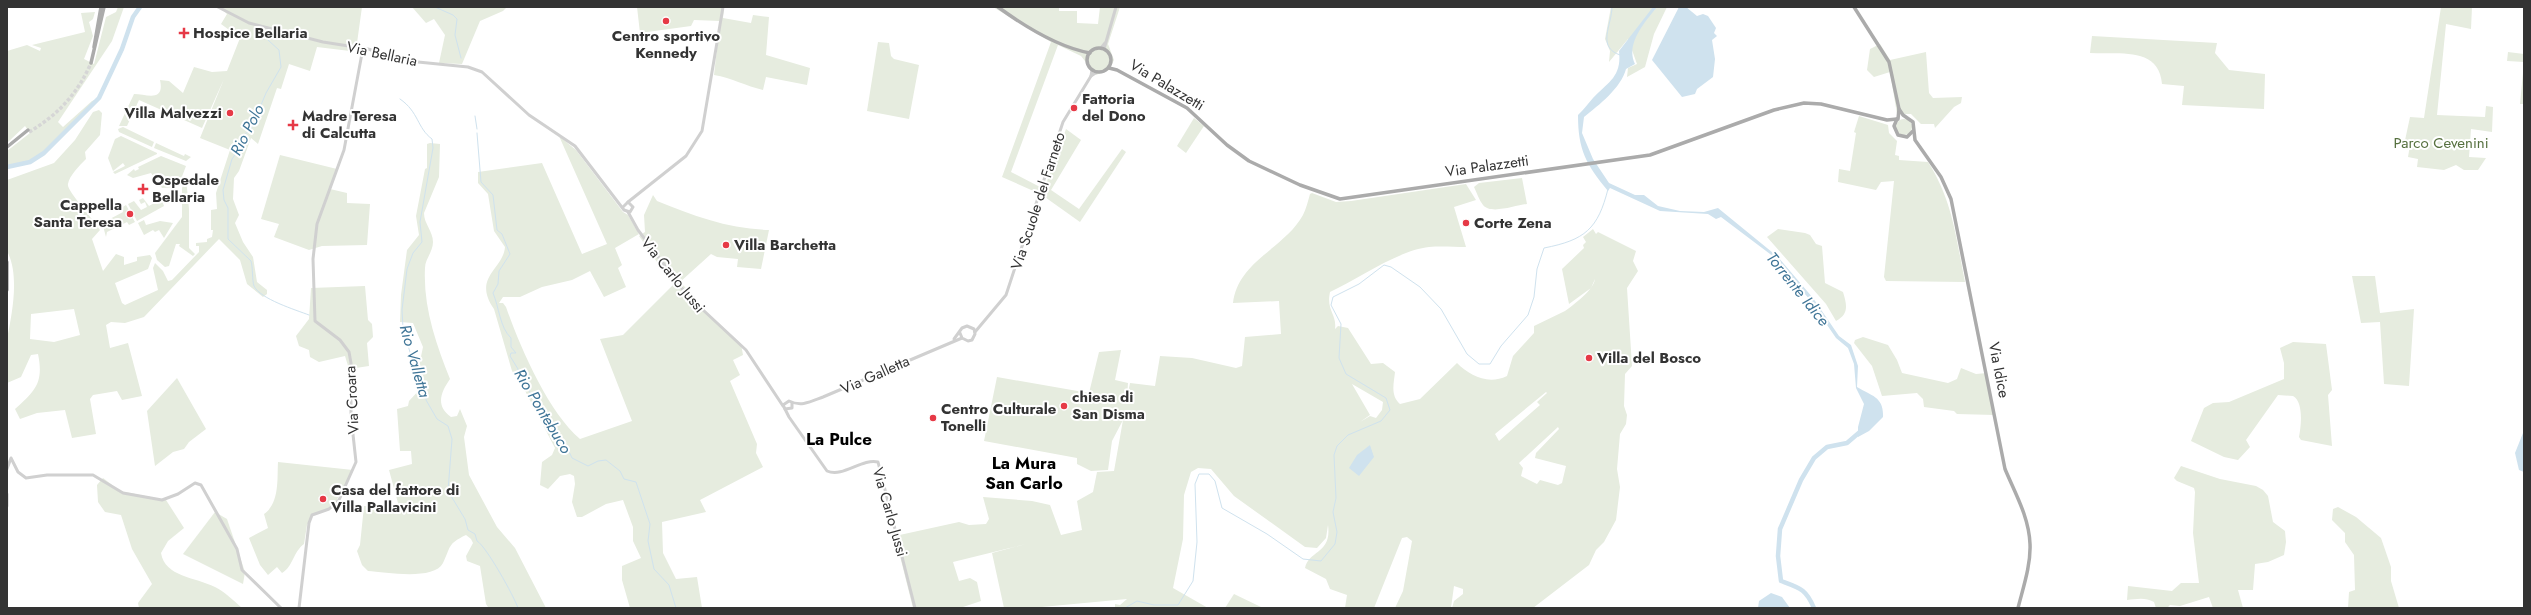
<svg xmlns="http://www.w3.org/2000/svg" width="2531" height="615" font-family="Jost,sans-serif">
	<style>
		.green { fill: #e6ecdf; fill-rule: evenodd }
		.water { fill: #cfe2ee }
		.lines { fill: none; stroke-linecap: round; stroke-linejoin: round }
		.stream { stroke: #cfe2ee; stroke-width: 1 }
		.river { stroke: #cfe2ee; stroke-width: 4.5 }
		.major-tunnel { stroke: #d6d6d6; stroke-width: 3.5; stroke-dasharray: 3.5 2; stroke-linecap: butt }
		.minor { stroke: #d0d0d0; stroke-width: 3 }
		.major { stroke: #ababab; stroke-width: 3.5 }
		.poi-dot { fill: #e63946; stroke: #fff; stroke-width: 1.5 }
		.labels { text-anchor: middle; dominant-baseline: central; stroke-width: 4; stroke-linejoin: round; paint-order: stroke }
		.poi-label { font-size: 15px; font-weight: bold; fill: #333; stroke: #fff; text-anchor: start }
		.street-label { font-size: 15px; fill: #333; stroke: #fff }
		.park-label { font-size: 15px; fill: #56703f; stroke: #fff }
		.water-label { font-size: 16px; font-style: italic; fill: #3f7597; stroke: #fff }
		.quarter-label { font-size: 17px; font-weight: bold; fill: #000; stroke: #fff }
	</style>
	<rect width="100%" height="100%" fill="#fff"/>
	<g class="green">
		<polygon points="118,7 124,7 112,41 58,122 63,127 92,101 99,98 44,153 30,162 7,167 7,151 30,133 25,126 7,143 7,51 27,45 40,51 41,48 32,45 85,32 81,13 95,12 93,19 89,22 93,36 84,59 94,64 106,17 116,12"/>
		<path d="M220,7H362L357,43L350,51L317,47L310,71L289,64L281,89L277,88L258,144L251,138L239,171L234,178L233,199L239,215L235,223L243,242L253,257L257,282L267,290V294L263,297L247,284L240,260L219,239L144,317L125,323L111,322L106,325L110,348L128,343L142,396L122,400L117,391L93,395L90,399L96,434L72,438L65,410L37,413L20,419L15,409C35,391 44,383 38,354L31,355L21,377L7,383C7,369 4,352 7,339C12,314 20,275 7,251V180L54,163L75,140L93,112L99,110L102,113L100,135L85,152L86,159C80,165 69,176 68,184C66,190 95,221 100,230L92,239L103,271L116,254L124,257V265L137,261V257L150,255L152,258L148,269L115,283L122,303L125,305L158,290L153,268L155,263L163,271L168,281L172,280L199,252V246H196V243L207,242V239L212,237L213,230H211V210L217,209L216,193L230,150L200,138L224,79L202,128L139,100L127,126H119L134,94C146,94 165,103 160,80L169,81L183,93L194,67L212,72L227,71L240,38L221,24L227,14ZM74,309L80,335L54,342L30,339L31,314Z"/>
		<polygon points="412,7 507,7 503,11 480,21 462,64 439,63 445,35 434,19 426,23"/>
		<path d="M637,7H724L723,18L751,23L753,15L769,17L766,55L810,68L807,85L766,77L763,90C746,86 732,78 714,75L720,21L694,20L691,26L640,33Z"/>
		<polygon points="993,7 1059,7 1059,11 1077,11 1077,23 1098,24 1100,7 1120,7 1108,44 1114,60 1109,70 1096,75 1081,56 1058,45 1011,172 1040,187 1038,193 1002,177 1051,42"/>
		<polygon points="1611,7 1667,7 1654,34 1645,67 1627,77 1628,68 1637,64 1628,39 1609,62 1610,51 1605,39"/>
		<polygon points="2441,7 2472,7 2471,29 2446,24 2437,115 2485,117 2486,106 2493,107 2492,132 2471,129 2469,157 2486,158 2478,170 2464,170 2456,165 2444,170 2417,167 2418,159 2408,157 2410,145 2404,145 2410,117 2424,118"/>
		<path d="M2092,36L2217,43L2215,53L2229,70L2265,74L2264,109L2182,105L2184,86L2162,84C2159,46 2118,55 2090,53Z"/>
		<polygon points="878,42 889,43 891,56 894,59 919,65 909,119 867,111"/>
		<polygon points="1880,44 1890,60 1926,52 1929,93 1933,98 1962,97 1961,103 1954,107 1935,128 1934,124 1921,124 1911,114 1897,114 1890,72 1874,77 1867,70 1870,49"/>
		<polygon points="2508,52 2524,54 2524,104 2520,104 2524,62 2507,61"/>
		<path d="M1859,116L1888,125L1889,133L1897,141L1895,155L1899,156V160L1928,162C1953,201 1956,238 1965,282L1886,281L1884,277L1894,181L1881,182L1876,190L1838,182L1839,169L1850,171L1856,133L1854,132Z"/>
		<polygon points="1194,118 1204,126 1186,153 1177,146"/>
		<circle cx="1904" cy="127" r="8"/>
		<polygon points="123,127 154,142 152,147 119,132 118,129"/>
		<polygon points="1066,129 1081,140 1051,190 1079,209 1122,149 1126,152 1080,222 1042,195"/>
		<polygon points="121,136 157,153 157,154 115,174 113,172 125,166 123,163 113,171 108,158 115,139"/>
		<path d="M559,136L576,150L623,212L628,215L639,234L615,248L622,265L618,268L626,287L604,297L590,271L572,280L542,287L520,297H503L499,303H503L506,307C520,347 548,412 580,439L632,421L600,339L623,335L673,285L639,236L645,232L644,215L653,195L657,201C694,216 729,229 769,230L761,269L737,267L738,259L717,257L711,254L680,282L694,296L700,306L741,344L743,355L733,360L740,375L730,381L757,444L756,453L763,467L700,500L706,512L662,522L663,553L676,579L697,577L702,608H630L622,580V566L641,558L633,541V527L623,500L606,504L582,517H577L572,502L575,484L574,476L570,474L560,476L548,489L540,485L542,462L552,455L555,448L521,383L512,371L494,309C472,277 503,270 505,247L494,231L488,194L478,183V172L542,163L582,254L607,244Z"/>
		<polygon points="156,143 184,156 185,154 191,157 186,161 154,148"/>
		<path d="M430,143L440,144L439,177L424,213C424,224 433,231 433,242C433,252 425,259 425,268C423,307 436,344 450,379C441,392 435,406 451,417L457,416L460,409L467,426L464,437L469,475L497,527L515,548L546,608L488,607L486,604L480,566L467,561L466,556L473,543L471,539L466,535C447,544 451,547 443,563C434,581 385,572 368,571L362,565L357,551L360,545L364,506H388L390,511L396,510L398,503L389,470L412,464L411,451H400L397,409L408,406L409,401L421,388L419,366L423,347L413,323L400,322L401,295L407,250L419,235L416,216L425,169L427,168V144Z"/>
		<polygon points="280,155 337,169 330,189 347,193 347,203 370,204 367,245 322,246 309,250 274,237 279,224 261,219"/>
		<polygon points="161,156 186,166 178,187 162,188 151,173 133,178 127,175 134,169 135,171 139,169 138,167"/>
		<polygon points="186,178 189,209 189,248 195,254 193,256 179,246 180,244 176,244 169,266 165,267 157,260 155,253 182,217 182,188"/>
		<path d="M1522,178L1527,204C1516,205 1491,215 1483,205C1479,200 1477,193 1474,187L1479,183Z"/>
		<path d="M1466,184L1476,200L1454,207L1466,247C1454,247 1441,246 1429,247C1399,250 1358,279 1330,292C1326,311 1337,314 1335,329L1338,326L1348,328L1371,364L1383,363L1395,372C1394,383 1390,395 1400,404L1420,399L1457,363C1470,376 1488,385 1507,376L1513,356L1534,333V326L1565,311C1572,306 1594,290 1595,279L1591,288L1569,304L1562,269L1584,248L1583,245L1586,242L1583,237L1593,229L1596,234L1598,232L1636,251L1633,261L1638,271L1627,288L1632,366L1625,374L1624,406L1627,415L1626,424L1620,434L1617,469L1620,487L1616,520L1604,542L1596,550L1589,565L1533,608H1452L1454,601L1463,594V589L1454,586L1451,608H1395L1403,591L1412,541L1407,537L1402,538L1374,608H1345L1347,595L1330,589L1326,579L1305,568C1309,550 1332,554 1328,525L1326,538L1317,548L1305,547L1234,496L1211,469L1198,468L1191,472L1184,495L1183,539L1173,588L1208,608H1115V604L1120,605L1127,599L1031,608H1004L992,553L1026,544L953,562L959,581L970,578L977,582L981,601L960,608H913L895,536L959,522L969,525L986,524L989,519L983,497L1032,501L1050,505L1061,535L1082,530L1077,501L1093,492L1097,472L1114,471L1123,420L1112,441L1108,470L1091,471L1077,464V458L984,441L997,377L1089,393L1099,352L1121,350L1115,380L1128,383L1127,398L1130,383L1155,386L1160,356L1192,358L1236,368L1242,366L1245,337L1281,334L1279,301L1233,303C1238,261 1285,248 1303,215C1306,209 1308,201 1310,194L1312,193L1336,202L1351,201ZM1352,384L1383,402L1382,410L1376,418L1370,416L1360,422L1370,415ZM1546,392L1547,393L1537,402L1540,405L1499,441L1495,434ZM1558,427L1559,429L1536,453L1535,458L1566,466L1562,483L1558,485L1540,480L1537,484L1521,476L1523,468L1519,463Z"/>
		<polygon points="176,192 175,197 163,203 164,206 137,221 128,204 134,201 141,210 147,207 145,202 141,204 139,200 143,198 149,206 156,202 155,199 167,193"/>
		<polygon points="126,205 130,212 127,215 131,215 135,222 129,225 127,222 107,232 106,237 103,226 108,220 123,212 121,208"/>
		<polygon points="144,220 146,225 160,221 173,223 164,238 159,230 155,232 153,230 144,235 138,223"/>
		<path d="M1778,229L1805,233L1810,235L1816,244L1822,246L1825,283L1843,292C1847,305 1849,314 1836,321L1826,304L1767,237Z"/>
		<polygon points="2352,276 2375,276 2380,313 2414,309 2409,386 2384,384 2380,322 2361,323"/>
		<polygon points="365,286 368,320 372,324 373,337 367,343 369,366 349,369 345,356 319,362 310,357 309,350 299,346 296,336 309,319 311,288"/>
		<polygon points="1863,337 1888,345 1897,360 1902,373 1948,383 1957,379 1961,368 1976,374 1987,373 1995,415 1957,414 1954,411 1924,407 1923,399 1917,393 1882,396 1872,366 1854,343 1855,340"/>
		<path d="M2293,342L2326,344L2332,390L2328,395L2332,446L2301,440L2299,437C2301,427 2304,402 2293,396L2278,395L2246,440L2250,447L2238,460L2224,457L2191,441L2204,408L2213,403L2229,402L2284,379V363L2280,348Z"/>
		<polygon points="177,378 206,429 189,442 184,449 173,452 155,466 147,411"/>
		<path d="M278,462L353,470L333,507L314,515L311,519L307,525L304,544C293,552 293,567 282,573L277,567L268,575L260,565L249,538L268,528L264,514C280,503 277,478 278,462Z"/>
		<path d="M2181,466L2220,479L2256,486L2263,490L2268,496L2273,522L2285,531L2286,542L2284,555L2268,562L2255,564L2253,590H2238L2243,608H2213L2209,597L2180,606L2170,605L2167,608H2156L2154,602C2145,597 2137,599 2127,600L2128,586L2172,591L2181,583H2199L2193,533L2195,492L2194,488L2177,481L2174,478Z"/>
		<path d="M103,478L120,491L166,500L184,528L168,541L161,553C165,577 195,577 215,587C225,592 233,600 242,608H139L138,603L152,584L132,549L121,515L105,512L98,502L97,485Z"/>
		<polygon points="2338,507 2356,517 2381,538 2391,567 2391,581 2399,608 2348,608 2349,592 2355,590 2354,555 2345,542 2345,533 2332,520 2333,509"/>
		<polygon points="215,512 227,519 245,572 243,584 183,554"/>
		<polygon points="1234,594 1261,607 1261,608 1225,608"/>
	</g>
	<g class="water">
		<path d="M1653,7H1657C1645,22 1625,44 1635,64L1626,69C1621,88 1599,105 1584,117L1582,133L1593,159L1609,183L1635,195H1644L1658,206L1680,211L1704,212L1718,208L1778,257L1813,298L1839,336L1851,345L1858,366L1857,387C1872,396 1884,397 1883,417L1869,431L1858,437V427L1864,404L1856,388L1854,364L1848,348L1836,338L1810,300L1774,257L1721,217L1716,219L1708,214L1660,211L1610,188L1608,191C1586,164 1578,150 1578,115C1584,109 1588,104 1593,98C1608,82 1622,77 1619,51Z"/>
		<polygon points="1679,7 1686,7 1697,16 1703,14 1708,16 1716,28 1714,33 1717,36 1712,40 1715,59 1713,77 1697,89 1695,94 1682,97 1652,60"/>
		<polygon points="2523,433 2524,434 2524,472 2519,470 2515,453"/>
		<polygon points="1370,445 1374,457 1359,476 1349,468 1357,455"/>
		<polygon points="1771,593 1782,597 1790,608 1758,608 1759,601"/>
	</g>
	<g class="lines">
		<g class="stream">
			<polyline points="435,7 453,15 457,19 455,35 461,58"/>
			<path d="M1612,7C1612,25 1596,47 1620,55"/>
			<path d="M258,31L279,50L281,67L266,93L251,129L242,137L239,149L232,159L223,190L224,200L228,208V239L251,261C253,268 252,280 254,286C260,299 296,310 309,315"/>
			<path d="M400,99C419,112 417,128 432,139L433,148L420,222L422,242L413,253L407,269L402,310L403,328L416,373L426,386V400L437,419L448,426L452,439L448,491L465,519L468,530L475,534L477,541C486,546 514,596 518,608"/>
			<polyline points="475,116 477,129"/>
			<path d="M477,133L481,182L493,195L497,230L502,234L510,254L499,271L498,284L493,293C499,307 500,328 511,338V347L516,353H511L510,356L518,369V375L524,377L531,395L546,412L563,439L572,458L588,466L598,461L606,460L620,471L624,479L636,482L650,524L648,541L654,569L669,585L676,608"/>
			<path d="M1125,608L1137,601L1154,605H1178L1193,581L1197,542L1195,484L1199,474H1209L1215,481L1222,508L1267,534L1303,559L1321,561L1335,544L1337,532L1333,512L1336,498L1334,455L1337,446L1348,435L1381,421L1390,410L1386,398L1346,374L1339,358L1341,324L1331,305L1333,297L1359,284L1384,265L1391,267L1420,287L1441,309L1467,354L1479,364H1490L1501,346L1528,315L1534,297L1537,269L1544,248C1585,240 1598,229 1608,189"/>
		</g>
		<g class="river">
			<polyline points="7,167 30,162 44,153 99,98 122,49 133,17 140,7"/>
			<path d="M1814,608C1806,589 1800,588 1781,581L1778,556L1780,529L1801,480L1814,458L1827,447L1847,443L1861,431"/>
		</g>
		<path class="major-tunnel" d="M29,132C58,115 78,93 91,63"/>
		<g class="minor">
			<polyline points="218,7 249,23 323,42 368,49 408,61 468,67 482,72 529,115 575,146 624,210 630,212 633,207 628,202 623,207"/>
			<polyline points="1101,48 1105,43"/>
			<polyline points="1104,49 1116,7"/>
			<polyline points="1091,76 1092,70"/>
			<polyline points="628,202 686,156 702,131 723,7"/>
			<polyline points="628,212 638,230 687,295 746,350 783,406"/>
			<polyline points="975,332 1006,295 1063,122 1091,76 1097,72"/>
			<polyline points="954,339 962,328 967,326 974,329 975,334 972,340 968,341 962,338 960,333"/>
			<polyline points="785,409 792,408 792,403"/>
			<polyline points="7,469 11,458 18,472 26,478 47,475 93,475 123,493 162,500 178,494 195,483 201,485 237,549 242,570 281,608"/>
			<polyline points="7,494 7,506"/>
			<polyline points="299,608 309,523 312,515 329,509 339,500 356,462 351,416 351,363 349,352 340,340 315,321 313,259 317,224 344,150 363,48"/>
			<path d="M915,608L878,462C862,458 843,478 827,471L789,417L783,405L789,401C801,407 810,402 823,397L962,338"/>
		</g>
		<g class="major">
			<path d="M998,7C1024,26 1057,47 1090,53"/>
			<polyline points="1854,7 1889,62 1899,109 1898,119"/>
			<polyline points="94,47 101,7"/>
			<circle cx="1099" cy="60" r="12"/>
			<polyline points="91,63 104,7"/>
			<polyline points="1109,68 1117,70 1187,108 1227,145 1249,161 1300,185 1340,199 1650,155 1774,110 1804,103 1821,104 1887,120 1897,119"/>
			<path d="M1899,109L1903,115L1913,122L1915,140L1941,177L1951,199L2005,469C2015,493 2029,517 2030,544C2031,565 2023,588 2018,608"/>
			<polyline points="1897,119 1894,126 1898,135 1907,137 1913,131"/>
			<polyline points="7,147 28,130"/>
			<polyline points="7,262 7,290"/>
		</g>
	</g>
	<g class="poi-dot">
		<circle cx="666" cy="21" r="4"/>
		<path d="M182 27h4v4h4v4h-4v4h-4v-4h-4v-4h4z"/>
		<circle cx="1074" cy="108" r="4"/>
		<circle cx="230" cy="113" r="4"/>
		<path d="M291 119h4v4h4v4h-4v4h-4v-4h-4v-4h4z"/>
		<path d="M141 183h4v4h4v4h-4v4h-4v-4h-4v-4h4z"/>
		<circle cx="130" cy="214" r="4"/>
		<circle cx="1466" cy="223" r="4"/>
		<circle cx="726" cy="245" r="4"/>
		<circle cx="1589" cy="358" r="4"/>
		<circle cx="1064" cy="406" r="4"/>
		<circle cx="933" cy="418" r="4"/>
		<circle cx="323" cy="499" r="4"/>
	</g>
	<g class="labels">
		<g class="poi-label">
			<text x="193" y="33">Hospice Bellaria</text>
			<text x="666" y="36" text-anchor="middle">Centro sportivo<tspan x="666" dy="17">Kennedy</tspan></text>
			<text x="1082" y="99">Fattoria<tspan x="1082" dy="17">del Dono</tspan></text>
			<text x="222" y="113" text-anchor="end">Villa Malvezzi</text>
			<text x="302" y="116">Madre Teresa<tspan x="302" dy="17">di Calcutta</tspan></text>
			<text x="152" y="180">Ospedale<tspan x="152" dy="17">Bellaria</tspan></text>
			<text x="122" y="205" text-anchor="end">Cappella<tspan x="122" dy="17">Santa Teresa</tspan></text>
			<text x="1474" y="223">Corte Zena</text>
			<text x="734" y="245">Villa Barchetta</text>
			<text x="1597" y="358">Villa del Bosco</text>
			<text x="1072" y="397">chiesa di<tspan x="1072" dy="17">San Disma</tspan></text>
			<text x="941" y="409">Centro Culturale<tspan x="941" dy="17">Tonelli</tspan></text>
			<text x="331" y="490">Casa del fattore di<tspan x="331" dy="17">Villa Pallavicini</tspan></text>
		</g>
		<g class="street-label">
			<text transform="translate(382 54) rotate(12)">Via Bellaria</text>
			<text transform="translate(1167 85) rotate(31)">Via Palazzetti</text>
			<text transform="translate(1487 166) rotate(-8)">Via Palazzetti</text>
			<text transform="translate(1038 201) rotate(-72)">Via Scuole del Farneto</text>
			<text transform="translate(673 275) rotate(51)">Via Carlo Jussi</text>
			<text transform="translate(1999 370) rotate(79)">Via Idice</text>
			<text transform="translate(875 375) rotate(-24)">Via Galletta</text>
			<text transform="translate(352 400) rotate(-93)">Via Croara</text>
			<text transform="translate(890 512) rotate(74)">Via Carlo Jussi</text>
		</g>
		<g class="park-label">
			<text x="2441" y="143">Parco Cevenini</text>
		</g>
		<g class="water-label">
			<text transform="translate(247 130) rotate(-63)">Rio Polo</text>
			<text transform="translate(1798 289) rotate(51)">Torrente Idice</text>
			<text transform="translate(415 361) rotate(74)">Rio Valletta</text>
			<text transform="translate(543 411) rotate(59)">Rio Pontebuco</text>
		</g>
		<g class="quarter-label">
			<text x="839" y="439">La Pulce</text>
			<text x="1024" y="463">La Mura<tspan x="1024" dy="20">San Carlo</tspan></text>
		</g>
	</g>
	<rect width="2531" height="615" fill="none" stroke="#333333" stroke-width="16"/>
</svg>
